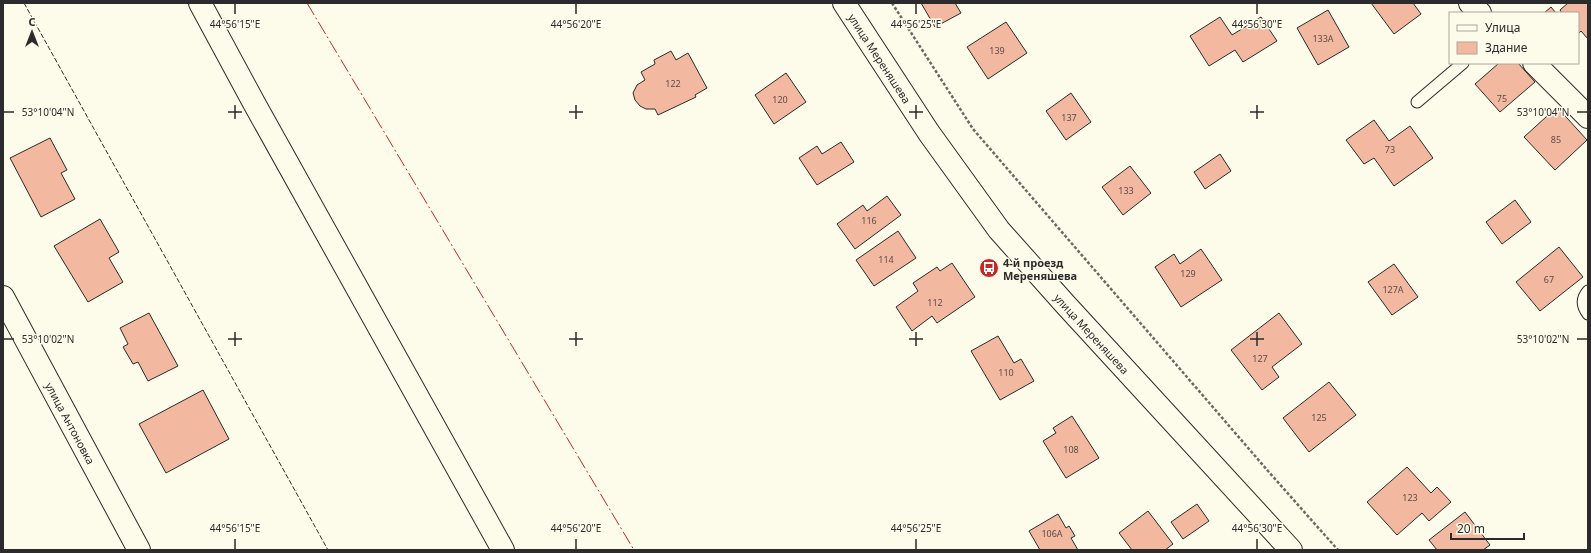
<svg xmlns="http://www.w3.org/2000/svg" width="1591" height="553" font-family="'Noto Sans',sans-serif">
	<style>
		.building { fill: #f2b8a0; stroke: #2b2b2b }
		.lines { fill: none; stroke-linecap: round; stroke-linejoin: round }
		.service-casing { stroke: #2b2b2b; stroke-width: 13 }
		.minor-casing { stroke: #2b2b2b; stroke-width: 24 }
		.tertiary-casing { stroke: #2b2b2b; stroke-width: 24 }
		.path { stroke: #6a6964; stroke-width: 2.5; stroke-dasharray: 3 2; stroke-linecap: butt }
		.service { stroke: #fdfbea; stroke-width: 11 }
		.minor { stroke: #fdfbea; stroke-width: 22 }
		.tertiary { stroke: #fdfbea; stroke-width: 22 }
		.fence { stroke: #2b2b2b; stroke-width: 1; stroke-dasharray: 5 2; stroke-linecap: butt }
		.power { stroke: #c62828; stroke-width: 1; stroke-dasharray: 14 3 2 3; stroke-linecap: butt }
		.ticks { fill: none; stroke: #2b2b2b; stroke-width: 1.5 }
		.labels { text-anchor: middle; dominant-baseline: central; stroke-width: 3; stroke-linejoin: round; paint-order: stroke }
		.number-label { font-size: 9px; fill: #5d4e48 }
		.street-label { font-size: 11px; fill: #2b2b2b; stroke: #fdfbea }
		.poi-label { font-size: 11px; font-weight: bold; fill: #2b2b2b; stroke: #fdfbea; text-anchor: start }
		.ticks-label { font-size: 10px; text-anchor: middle; fill: #2b2b2b; stroke: #fdfbea; stroke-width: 3; stroke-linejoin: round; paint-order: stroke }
	</style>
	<rect width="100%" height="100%" fill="#fdfbea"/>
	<g class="building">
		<polygon points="921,3 955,3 961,13 935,27"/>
		<polygon points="1371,3 1413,3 1421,14 1394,34"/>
		<polygon points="1568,3 1588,3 1588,39 1581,31 1578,34 1578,13 1562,13 1560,10"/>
		<polygon points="1551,7 1556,13 1544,13"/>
		<polygon points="1328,10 1349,47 1318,65 1297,28"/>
		<polygon points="1220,17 1232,35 1261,17 1277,41 1243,62 1235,50 1209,66 1190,36"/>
		<polygon points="1006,22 1027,53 988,79 967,47"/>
		<polygon points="671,51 676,60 688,53 707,88 695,95 696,97 658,115 655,109 646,109 640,106 635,100 633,93 637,85 645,80 641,72 655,64 654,60"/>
		<polygon points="1499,63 1518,63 1535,82 1500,112 1475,84"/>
		<polygon points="786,73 806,102 774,124 755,95"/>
		<polygon points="1071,93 1091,122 1066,140 1046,111"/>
		<polygon points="1557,107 1587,140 1555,170 1524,137"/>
		<polygon points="1374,120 1389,141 1410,126 1433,158 1394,186 1374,158 1364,164 1346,140"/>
		<polygon points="50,138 67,170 61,173 75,199 41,217 10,158"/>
		<polygon points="841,142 854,162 817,185 799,158 817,146 822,154"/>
		<polygon points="1220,154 1231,171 1205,189 1194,172"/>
		<polygon points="1130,166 1151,193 1123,215 1102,187"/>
		<polygon points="887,196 901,215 855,249 837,224 863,205 867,211"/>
		<polygon points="1515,200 1531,222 1502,244 1486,222"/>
		<polygon points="100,219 119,252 109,258 123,282 88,302 54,246"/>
		<polygon points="898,231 916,258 874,286 856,260"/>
		<polygon points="1559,247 1583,277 1540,311 1516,282"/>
		<polygon points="1201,249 1222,280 1181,307 1155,267 1174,254 1180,264"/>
		<polygon points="952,263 975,297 937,323 932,316 912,331 896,307 918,291 913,283 937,267 940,271"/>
		<polygon points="1394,264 1418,297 1392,315 1368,282"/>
		<polygon points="149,313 178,366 148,381 138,362 133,364 123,347 128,344 120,328"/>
		<polygon points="1279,313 1302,344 1272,367 1279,377 1262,390 1231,350"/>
		<polygon points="998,336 1014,363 1021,359 1034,381 1000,400 971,351"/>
		<polygon points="1329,382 1356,415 1309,452 1283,418"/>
		<polygon points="203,390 229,439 166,473 139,424"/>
		<polygon points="1072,416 1099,458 1066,478 1043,441 1056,433 1053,428"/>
		<polygon points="1407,467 1431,493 1437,487 1451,502 1429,521 1422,513 1397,535 1367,502"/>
		<polygon points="1197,504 1209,521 1183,539 1171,522"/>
		<polygon points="1148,511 1173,544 1165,550 1132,550 1119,533"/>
		<polygon points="1465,512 1490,545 1483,550 1437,550 1429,540"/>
		<polygon points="1058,514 1066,528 1069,526 1075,536 1071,538 1078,550 1040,550 1029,531"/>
	</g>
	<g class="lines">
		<g class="service-casing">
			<g id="service">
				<polyline points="1417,102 1463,63"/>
				<path d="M1588,291C1581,299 1582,306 1588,314"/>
			</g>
		</g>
		<g class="minor-casing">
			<g id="minor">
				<path id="s1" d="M844,3L929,133L999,230L1065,304L1291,550"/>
				<polyline points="1470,3 1480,13"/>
				<polyline points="1534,63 1588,117"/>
				<path id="s2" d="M3,297L139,550"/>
			</g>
		</g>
		<g class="tertiary-casing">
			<polyline id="tertiary" points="200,3 254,103 503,550"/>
		</g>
		<polyline class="path" points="892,3 973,129 1268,471 1338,550"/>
		<use href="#service" class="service"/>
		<use href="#minor" class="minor"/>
		<use href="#tertiary" class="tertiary"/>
		<polyline class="fence" points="24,3 328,550"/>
		<polyline class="power" points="307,3 634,550"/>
	</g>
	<path class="ticks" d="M235,4V14M576,4V14M916,4V14M1257,4V14M235,105V119M576,105V119M916,105V119M1257,105V119M4,112H14M228,112H242M569,112H583M909,112H923M1250,112H1264M1577,112H1587M235,332V346M576,332V346M916,332V346M1257,332V346M4,339H14M228,339H242M569,339H583M909,339H923M1250,339H1264M1577,339H1587M235,539V549M576,539V549M916,539V549M1257,539V549"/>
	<defs>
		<g id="bus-disc" transform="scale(1)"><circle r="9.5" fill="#c62828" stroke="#fdfbea"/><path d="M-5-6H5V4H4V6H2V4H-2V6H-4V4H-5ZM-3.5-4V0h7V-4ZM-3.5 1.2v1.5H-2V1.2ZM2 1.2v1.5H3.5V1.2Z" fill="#fff"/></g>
	</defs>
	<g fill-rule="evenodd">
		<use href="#bus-disc" x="989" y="268"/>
	</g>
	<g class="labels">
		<g class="number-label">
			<text x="1323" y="38">133А</text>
			<text x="997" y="50">139</text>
			<text x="673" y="83">122</text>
			<text x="1502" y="98">75</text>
			<text x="780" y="99">120</text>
			<text x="1069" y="117">137</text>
			<text x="1556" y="139">85</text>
			<text x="1390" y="149">73</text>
			<text x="1126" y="190">133</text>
			<text x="869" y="220">116</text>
			<text x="886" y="259">114</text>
			<text x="1188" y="273">129</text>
			<text x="1549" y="279">67</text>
			<text x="1393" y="289">127А</text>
			<text x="935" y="302">112</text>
			<text x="1260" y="358">127</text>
			<text x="1006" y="372">110</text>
			<text x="1319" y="417">125</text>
			<text x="1071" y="449">108</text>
			<text x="1410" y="497">123</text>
			<text x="1052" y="533">106А</text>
		</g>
		<g class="street-label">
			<text stroke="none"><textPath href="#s1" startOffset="66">улица Мереняшева</textPath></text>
			<text stroke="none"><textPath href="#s1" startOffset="414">улица Мереняшева</textPath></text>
			<text stroke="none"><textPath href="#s2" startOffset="143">улица Антоновка</textPath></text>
		</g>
		<g class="poi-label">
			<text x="1003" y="262">4-й проезд<tspan x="1003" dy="13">Мереняшева</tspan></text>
		</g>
	</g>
	<g class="ticks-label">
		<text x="235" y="28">44°56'15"E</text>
		<text x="576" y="28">44°56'20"E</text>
		<text x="916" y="28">44°56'25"E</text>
		<text x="1257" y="28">44°56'30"E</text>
		<text x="48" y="116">53°10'04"N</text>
		<text x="1543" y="116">53°10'04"N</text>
		<text x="48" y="343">53°10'02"N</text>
		<text x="1543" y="343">53°10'02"N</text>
		<text x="235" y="532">44°56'15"E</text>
		<text x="576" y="532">44°56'20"E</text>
		<text x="916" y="532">44°56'25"E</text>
		<text x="1257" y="532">44°56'30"E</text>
	</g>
	<rect width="1591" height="553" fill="none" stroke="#2b2b2b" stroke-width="8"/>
	<rect x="1449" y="12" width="130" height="52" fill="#fdfbea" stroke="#a9a89e"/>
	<rect x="1457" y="25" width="20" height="6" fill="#fdfbea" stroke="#a9a89e"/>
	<text x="1485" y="32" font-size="12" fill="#2b2b2b">Улица</text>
	<rect x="1457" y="42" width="20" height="12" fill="#f2b8a0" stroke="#a9a89e"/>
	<text x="1485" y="52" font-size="12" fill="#2b2b2b">Здание</text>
	<g transform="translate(32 32)" stroke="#fdfbea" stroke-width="3" paint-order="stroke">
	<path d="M0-3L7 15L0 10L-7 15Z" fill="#2b2b2b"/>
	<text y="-6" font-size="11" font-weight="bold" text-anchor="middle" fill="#2b2b2b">С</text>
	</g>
	<path d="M1451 533v6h73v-6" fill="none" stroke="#2b2b2b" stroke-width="2"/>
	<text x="1457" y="533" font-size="12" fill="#2b2b2b" stroke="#fdfbea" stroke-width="3" paint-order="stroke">20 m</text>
</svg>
